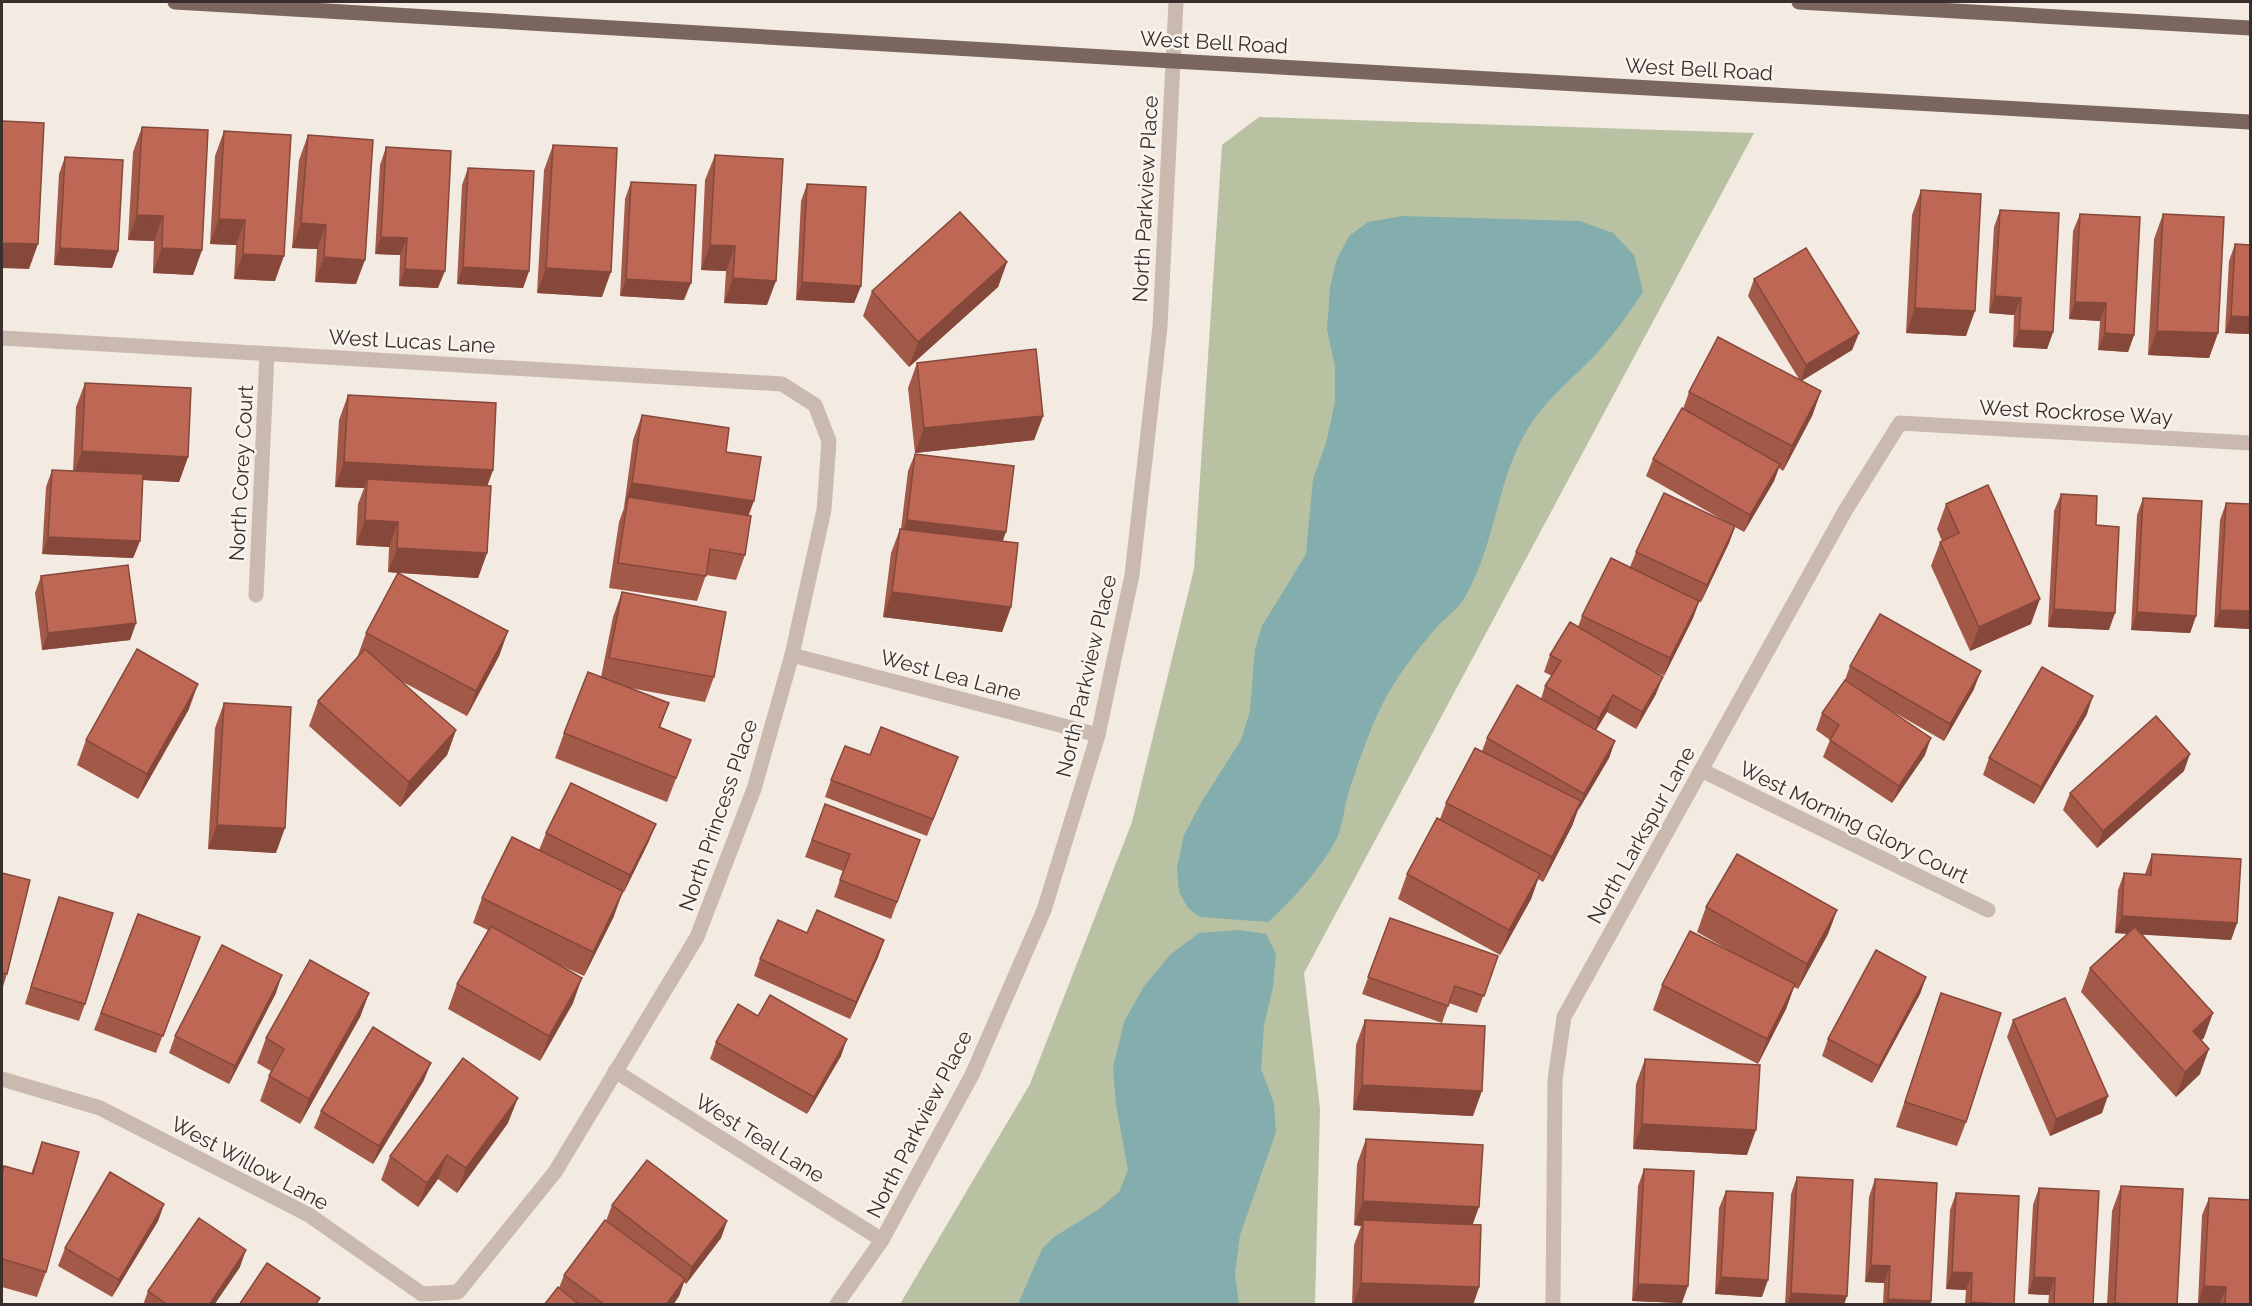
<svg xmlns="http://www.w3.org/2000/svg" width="2252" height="1306" font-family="Raleway,sans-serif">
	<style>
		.green { fill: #b9c1a3 }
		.water { fill: #83aead }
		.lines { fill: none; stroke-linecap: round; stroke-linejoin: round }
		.minor { stroke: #cab9ae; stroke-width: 15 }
		.major { stroke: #7a665e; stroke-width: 15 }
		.wall { fill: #a35948 }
		.shaded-wall { fill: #85483b }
		.building { fill: #be6754; stroke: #85483b; stroke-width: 1.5 }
		.labels { text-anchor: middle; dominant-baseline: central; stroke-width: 5; stroke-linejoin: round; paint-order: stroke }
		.street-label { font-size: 21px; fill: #3a2f2c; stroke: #faf4ef }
	</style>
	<rect width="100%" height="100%" fill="#f3eae2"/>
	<polygon class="green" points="1259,117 1754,133 1304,973 1320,1109 1315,1304 900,1304 1030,1084 1132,822 1194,569 1222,145"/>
	<g class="water">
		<path d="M1402,216L1580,221L1613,233L1634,255L1643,292C1628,314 1614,335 1596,354C1570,382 1541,402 1522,439C1496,489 1494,547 1465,597C1459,608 1446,617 1437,627C1417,650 1396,677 1382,705C1368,733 1358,764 1348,794C1344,808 1343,825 1337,838C1322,867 1292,901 1268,922L1200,917L1188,908L1179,892L1177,868L1184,835L1202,801L1241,740L1250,711L1255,649L1262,626L1306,554L1313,479L1326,443L1335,402V366L1327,330L1330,288L1336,261L1349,236L1368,222Z"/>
		<polygon points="1240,930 1266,934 1276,954 1273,987 1264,1025 1261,1069 1274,1103 1276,1132 1240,1235 1235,1274 1239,1304 1018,1304 1042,1249 1054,1237 1099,1209 1119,1192 1128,1170 1116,1105 1113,1068 1124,1022 1144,986 1171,954 1199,933"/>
	</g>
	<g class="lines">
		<g class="minor">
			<polyline points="2,338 782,384 815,405 829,441 824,510 792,655 754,789 697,937 555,1172 458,1292 422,1294 309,1215 100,1108 2,1079"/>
			<polyline points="256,595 267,354"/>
			<polyline points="792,655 1098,735"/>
			<polyline points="1701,770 1988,910"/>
			<polyline points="615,1071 882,1240"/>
			<polyline points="837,1304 882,1240 972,1075 1044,910 1098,735 1132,575 1160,327 1176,2"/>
			<polyline points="1553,1304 1555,1080 1564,1017 1845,511 1900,423 2250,443"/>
		</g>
		<g class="major">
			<polyline points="175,2 1173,61 2250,122"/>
			<polyline points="1799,2 2250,28"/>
		</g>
	</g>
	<g class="wall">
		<polygon points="142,127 202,250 193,275 153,273 154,241 128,240 133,152"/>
		<polygon points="224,131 275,281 234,279 236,245 210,244 215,156"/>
		<polygon points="308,135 356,284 315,282 317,249 292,248 299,160"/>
		<polygon points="553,145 602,297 537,293 544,170"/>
		<polygon points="386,147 438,288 399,286 400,255 375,254 380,165"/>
		<polygon points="715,155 767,305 724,303 726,271 701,270 705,180"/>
		<polygon points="65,157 118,251 112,268 54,265 59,174"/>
		<polygon points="468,168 529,271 523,288 457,284 462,185"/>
		<polygon points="631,182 684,300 620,296 625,199"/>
		<polygon points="807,184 861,286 854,303 796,300 801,201"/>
		<polygon points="1921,190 1966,336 1906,333 1912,215"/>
		<polygon points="2000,210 2053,332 2047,349 2013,347 2014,315 1989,313 1994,227"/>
		<polygon points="2080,214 2134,335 2128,352 2098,350 2100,321 2069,319 2073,231"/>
		<polygon points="2163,214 2218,333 2209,358 2148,355 2154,239"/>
		<polygon points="2235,244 2250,334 2225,333 2229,261"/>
		<polygon points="1007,262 998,287 909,367 863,316 872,291"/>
		<polygon points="1754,279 1859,333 1852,350 1801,381 1821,391 1812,416 1783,471 1779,468 1774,481 1744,532 1735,527 1729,543 1701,602 1699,602 1693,618 1664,676 1642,665 1656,694 1636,729 1607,712 1596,730 1615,741 1609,758 1578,810 1572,826 1543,882 1538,879 1531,899 1500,955 1398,899 1407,874 1440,819 1446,803 1482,751 1487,738 1541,699 1545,686 1552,676 1544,672 1550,655 1578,627 1582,616 1630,567 1636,552 1728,523 1646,476 1653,459 1683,409 1689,392 1799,379 1748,296"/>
		<polygon points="917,363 1043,416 1034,440 915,453 908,388"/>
		<polygon points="85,383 188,457 179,482 143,480 140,541 133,558 42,554 46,487 52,470 73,471 76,407"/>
		<polygon points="348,395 493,470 487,486 487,553 478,578 399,573 508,631 499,656 467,716 399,680 456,730 447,755 400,807 309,726 318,701 357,658 366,633 398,573 388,572 389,547 356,545 358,504 364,488 335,487 339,420"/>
		<polygon points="642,415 726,452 749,516 745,555 736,580 706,575 697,601 609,588 619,522 624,508 633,440"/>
		<polygon points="915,454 1003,541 1011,607 1002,632 883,617 891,553 900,529 901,529 908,471"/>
		<polygon points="2061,494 2109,630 2048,627 2054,511"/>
		<polygon points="2143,498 2196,616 2190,633 2131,630 2137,515"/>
		<polygon points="2226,503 2250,504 2250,629 2214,627 2220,520"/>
		<polygon points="1946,504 2031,624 1970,651 1931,566 1940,542 1942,541 1937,529"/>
		<polygon points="41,576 136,623 130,640 42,650 35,593"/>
		<polygon points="622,592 714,677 705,702 630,688 669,703 660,728 691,740 667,802 555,758 564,733 601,677 613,617"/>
		<polygon points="1850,666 1974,689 1944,741 1883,706 1925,755 1892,803 1823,757 1830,740 1816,730 1822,713 1845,680"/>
		<polygon points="224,703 276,853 208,849 215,728"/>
		<polygon points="189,709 138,799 77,765 86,740"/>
		<polygon points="2087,714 2034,804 1983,775 1989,758"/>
		<polygon points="870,755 958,757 927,836 825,797 831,780"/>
		<polygon points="2184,771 2097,848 2063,810 2070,793"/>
		<polygon points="825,804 920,840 891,919 834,897 843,871 805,857"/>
		<polygon points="546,833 649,841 624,892 539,850"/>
		<polygon points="2152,854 2237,923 2231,940 2142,934 2204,1038 2201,1040 2200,1074 2176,1097 2081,992 2090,968 2128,934 2115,933 2118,890 2124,873 2145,874 2146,871"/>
		<polygon points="2,873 7,974 2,990"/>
		<polygon points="59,897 85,1004 79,1021 25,1004 53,914"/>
		<polygon points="482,898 614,916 584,976 555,963 573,1003 540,1061 448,1009 457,984 488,930 473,923"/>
		<polygon points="1706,907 1837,910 1828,934 1798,989 1794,987 1786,1009 1758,1064 1653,1010 1662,985 1743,958 1697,932"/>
		<polygon points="138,914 200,937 156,1053 94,1030"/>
		<polygon points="1390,918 1498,956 1477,1013 1449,1003 1442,1023 1362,994"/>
		<polygon points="807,933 884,940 878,957 850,1019 754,976 760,959"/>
		<polygon points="1926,977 1920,994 1872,1083 1822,1056 1828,1039"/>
		<polygon points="276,993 229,1084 169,1053 175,1036"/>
		<polygon points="369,993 360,1017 300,1124 260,1101 269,1076 271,1071 257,1063 266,1038"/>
		<polygon points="1941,993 1966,1122 1957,1146 1896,1127"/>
		<polygon points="758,1016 841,1056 807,1114 710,1059 716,1042"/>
		<polygon points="1365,1020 1473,1116 1353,1110 1356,1045"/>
		<polygon points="2013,1020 2102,1113 2050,1136 2007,1037"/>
		<polygon points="1645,1059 1747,1155 1633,1149 1636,1084"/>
		<polygon points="424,1080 373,1164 314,1128 321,1111"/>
		<polygon points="508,1123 457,1193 438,1179 418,1207 381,1180 390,1156"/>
		<polygon points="1366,1139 1473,1224 1479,1287 1473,1305 1352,1305 1354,1245 1361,1226 1354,1225 1357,1164"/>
		<polygon points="42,1142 46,1272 37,1297 2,1287 2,1172 31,1174"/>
		<polygon points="1644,1169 1682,1303 1632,1301 1638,1186"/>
		<polygon points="1797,1177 1844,1305 1785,1305 1791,1194"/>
		<polygon points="1875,1179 1931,1301 1930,1305 1883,1305 1884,1283 1865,1282 1869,1197"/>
		<polygon points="2121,1186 2177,1305 2107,1305 2112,1211"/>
		<polygon points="2039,1188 2093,1305 2048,1305 2049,1295 2028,1294 2033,1205"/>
		<polygon points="1726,1191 1762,1297 1715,1294 1719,1208"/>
		<polygon points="1956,1193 2014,1305 1965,1305 1966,1290 1946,1289 1950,1210"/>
		<polygon points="2209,1198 2250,1305 2198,1303 2202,1215"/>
		<polygon points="164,1204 158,1221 112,1297 58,1266 65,1248"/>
		<polygon points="612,1205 727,1221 721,1238 686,1284 684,1282 679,1296 673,1305 544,1305 559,1288 564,1275 606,1221"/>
		<polygon points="240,1267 214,1305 143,1305 148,1291"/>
	</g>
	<g class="shaded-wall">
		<polygon points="137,215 163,216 154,241 128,240"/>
		<polygon points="219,219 245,220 236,245 210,244"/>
		<polygon points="301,223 326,225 317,249 292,248"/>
		<polygon points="381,237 407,238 400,255 375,254"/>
		<polygon points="2,243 38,244 29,269 2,268"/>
		<polygon points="710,245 735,246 726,271 701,270"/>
		<polygon points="60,248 118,251 112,268 54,265"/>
		<polygon points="162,248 202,250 193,275 153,273"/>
		<polygon points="243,254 284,256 275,281 234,279"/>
		<polygon points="324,257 365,260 356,284 315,282"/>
		<polygon points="1007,262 998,287 909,367 918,342"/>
		<polygon points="463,267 529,271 523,288 457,284"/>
		<polygon points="546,268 611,272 602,297 537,293"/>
		<polygon points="405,269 445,271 438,288 399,286"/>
		<polygon points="733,278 776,281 767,305 724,303"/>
		<polygon points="626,279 691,283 684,300 620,296"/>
		<polygon points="802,282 861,286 854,303 796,300"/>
		<polygon points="1995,296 2021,298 2014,315 1989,313"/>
		<polygon points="2075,302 2106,303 2100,321 2069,319"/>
		<polygon points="1915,308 1975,311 1966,336 1906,333"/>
		<polygon points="2231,316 2250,317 2250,334 2225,333"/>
		<polygon points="2019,330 2053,332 2047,349 2013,347"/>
		<polygon points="2157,331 2218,333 2209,358 2148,355"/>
		<polygon points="1859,333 1852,350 1800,382 1806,365"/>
		<polygon points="2105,333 2134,335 2128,352 2098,350"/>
		<polygon points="1821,391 1812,416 1783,471 1792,446"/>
		<polygon points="1043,416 1034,440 915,453 924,428"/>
		<polygon points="82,451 188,457 179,482 73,476"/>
		<polygon points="344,462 493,470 484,495 367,479 364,488 335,487"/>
		<polygon points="1780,464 1774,481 1744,532 1750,515"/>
		<polygon points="632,483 754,501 745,525 628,497 623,508"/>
		<polygon points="365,520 398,522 389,547 356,545"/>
		<polygon points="907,520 1006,532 1000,549 900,537"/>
		<polygon points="1735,526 1729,543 1701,602 1707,585"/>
		<polygon points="48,537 140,541 133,558 42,554"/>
		<polygon points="397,548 487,553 478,578 388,572"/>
		<polygon points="892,592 1011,607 1002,632 883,617"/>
		<polygon points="2040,599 2031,624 1970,651 1979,627"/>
		<polygon points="1699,601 1693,618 1664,676 1670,658"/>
		<polygon points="2054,609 2115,613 2109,630 2048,627"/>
		<polygon points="2220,610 2250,611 2250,629 2214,627"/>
		<polygon points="2137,612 2196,616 2190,633 2131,630"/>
		<polygon points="136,623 130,640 42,650 48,633"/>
		<polygon points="508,631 499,656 467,716 476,691"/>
		<polygon points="1981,671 1974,689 1944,741 1950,724"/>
		<polygon points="1663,677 1656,694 1636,729 1642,712"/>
		<polygon points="198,684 189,709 138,799 147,774"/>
		<polygon points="1613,695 1607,712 1593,735 1599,718"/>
		<polygon points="2093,696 2087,714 2034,804 2041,787"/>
		<polygon points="456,730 447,755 400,807 409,782"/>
		<polygon points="1931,738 1925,755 1892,803 1899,786"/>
		<polygon points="1615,741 1609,758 1578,811 1584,794"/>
		<polygon points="2190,754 2184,771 2097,848 2103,831"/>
		<polygon points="1581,801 1572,826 1543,882 1552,857"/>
		<polygon points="656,824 649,841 624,892 630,875"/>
		<polygon points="217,825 285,828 276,853 208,849"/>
		<polygon points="1540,874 1531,899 1500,955 1509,930"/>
		<polygon points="623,891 614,916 584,976 593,952"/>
		<polygon points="1837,910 1828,934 1798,989 1807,964"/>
		<polygon points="2122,916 2237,923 2231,940 2115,933"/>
		<polygon points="884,940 878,957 850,1019 856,1002"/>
		<polygon points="282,975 276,993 229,1084 235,1066"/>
		<polygon points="1926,977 1920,994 1872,1083 1879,1066"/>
		<polygon points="582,978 573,1003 540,1061 549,1036"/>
		<polygon points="1795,984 1786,1009 1758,1064 1767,1039"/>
		<polygon points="369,993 360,1017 300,1124 309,1099"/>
		<polygon points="2213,1013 2204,1038 2184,1056 2193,1031"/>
		<polygon points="847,1039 841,1056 807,1114 814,1097"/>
		<polygon points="2209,1049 2200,1074 2176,1097 2185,1072"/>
		<polygon points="431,1063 424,1080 373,1164 379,1146"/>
		<polygon points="1362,1085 1482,1091 1473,1116 1353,1110"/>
		<polygon points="2108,1096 2102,1113 2050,1136 2056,1119"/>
		<polygon points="518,1098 508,1123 457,1193 466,1168"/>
		<polygon points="1642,1124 1756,1130 1747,1155 1633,1149"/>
		<polygon points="447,1155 438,1179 418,1207 427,1183"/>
		<polygon points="1363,1201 1479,1207 1470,1232 1363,1220 1361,1226 1354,1225"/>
		<polygon points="164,1204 158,1221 112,1297 119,1280"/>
		<polygon points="727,1221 721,1238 686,1284 692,1267"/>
		<polygon points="246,1250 240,1267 214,1305 209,1305"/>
		<polygon points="1871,1265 1890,1266 1884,1283 1865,1282"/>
		<polygon points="1952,1272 1972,1273 1966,1290 1946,1289"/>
		<polygon points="1721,1277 1768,1280 1762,1297 1715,1294"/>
		<polygon points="2034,1277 2055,1278 2049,1295 2028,1294"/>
		<polygon points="685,1279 679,1296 673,1305 666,1305"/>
		<polygon points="1361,1283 1479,1287 1473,1305 1353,1305"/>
		<polygon points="1638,1284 1688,1286 1682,1303 1632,1301"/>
		<polygon points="2204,1286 2226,1287 2220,1304 2198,1303"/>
		<polygon points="1791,1293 1847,1296 1844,1305 1787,1305"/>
		<polygon points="1888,1299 1931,1301 1930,1305 1886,1305"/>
		<polygon points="1971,1302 2014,1305 1970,1305"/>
	</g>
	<g class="building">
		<polygon points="2,121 44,123 38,244 2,243"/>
		<polygon points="142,127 208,130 202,250 162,248 163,216 137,215"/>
		<polygon points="224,131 291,135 284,256 243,254 245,220 219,219"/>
		<polygon points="308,135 373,140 365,260 324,257 326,225 301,223"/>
		<polygon points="553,145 617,148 611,272 546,268"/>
		<polygon points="386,147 451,151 445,271 405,269 407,238 381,237"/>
		<polygon points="715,155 783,159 776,281 733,278 735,246 710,245"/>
		<polygon points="65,157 123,160 118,251 60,248"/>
		<polygon points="468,168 534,171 529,271 463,267"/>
		<polygon points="631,182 696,185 691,283 626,279"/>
		<polygon points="807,184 866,187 861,286 802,282"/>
		<polygon points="1921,190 1981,194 1975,311 1915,308"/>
		<polygon points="2000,210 2059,213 2053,332 2019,330 2021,298 1995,296"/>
		<polygon points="960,212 1007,262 918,342 872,291"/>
		<polygon points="2080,214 2140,217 2134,335 2105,333 2106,303 2075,302"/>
		<polygon points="2163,214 2224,217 2218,333 2157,331"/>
		<polygon points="2235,244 2250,245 2250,317 2231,316"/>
		<polygon points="1806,248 1859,333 1806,365 1754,279"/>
		<polygon points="1718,337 1821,391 1792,446 1689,392"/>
		<polygon points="1036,349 1043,416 924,428 917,363"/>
		<polygon points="85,383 191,388 188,457 82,451"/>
		<polygon points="348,395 496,403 493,470 344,462"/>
		<polygon points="1682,408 1780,464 1750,515 1653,459"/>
		<polygon points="642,415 729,428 726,452 761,457 754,501 632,483"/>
		<polygon points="915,454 1014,466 1006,532 907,520"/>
		<polygon points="52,470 143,474 140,541 48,537"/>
		<polygon points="367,479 491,486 487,553 397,548 398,522 365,520"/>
		<polygon points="1988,485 2040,599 1979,627 1940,542 1959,533 1946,504"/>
		<polygon points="1664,493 1735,526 1707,585 1636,552"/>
		<polygon points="2061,494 2097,496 2096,525 2119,527 2115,613 2054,609"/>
		<polygon points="628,497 751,516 745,555 710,549 706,576 618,563"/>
		<polygon points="2143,498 2202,501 2196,616 2137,612"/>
		<polygon points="2226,503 2250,504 2250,611 2220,610"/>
		<polygon points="900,529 1018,543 1011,607 892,592"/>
		<polygon points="1611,558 1699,601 1670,658 1582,616"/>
		<polygon points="128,565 136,623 48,633 41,576"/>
		<polygon points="398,573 508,631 476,691 366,633"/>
		<polygon points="622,592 726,612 714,677 609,658"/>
		<polygon points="1880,614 1981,671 1950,724 1850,666"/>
		<polygon points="1570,622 1663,677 1642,712 1613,695 1599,718 1545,686 1561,661 1550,655"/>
		<polygon points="137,649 198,684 147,774 86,740"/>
		<polygon points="365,649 456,730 409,782 318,701"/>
		<polygon points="2042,667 2093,696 2041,787 1989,758"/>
		<polygon points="588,672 669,703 659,727 691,740 676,778 564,733"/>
		<polygon points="1845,680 1931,738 1899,786 1830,740 1839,725 1822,713"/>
		<polygon points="1517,685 1615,741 1584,794 1487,738"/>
		<polygon points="224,703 291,707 285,828 217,825"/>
		<polygon points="2156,716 2190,754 2103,831 2070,793"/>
		<polygon points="881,727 958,757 933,819 831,780 845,746 870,755"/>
		<polygon points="1475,748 1581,801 1552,857 1446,803"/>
		<polygon points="571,783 656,824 630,875 546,833"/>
		<polygon points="825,804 920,840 897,902 840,880 850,854 812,840"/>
		<polygon points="1437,818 1540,874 1509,930 1407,874"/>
		<polygon points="512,837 623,891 593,952 482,898"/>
		<polygon points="1737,854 1837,910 1807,964 1706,907"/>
		<polygon points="2152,854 2241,859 2237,923 2122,916 2124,873 2151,875"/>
		<polygon points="2,873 30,880 7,974 2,973"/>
		<polygon points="59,897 113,913 85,1004 31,987"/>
		<polygon points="817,910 884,940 856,1002 760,959 778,920 807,933"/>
		<polygon points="138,914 200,937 163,1036 101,1013"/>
		<polygon points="1390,918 1498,956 1484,996 1455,986 1448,1006 1368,977"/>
		<polygon points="491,926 582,978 549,1036 457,984"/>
		<polygon points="2135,927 2213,1013 2193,1031 2209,1049 2185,1072 2090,968"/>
		<polygon points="1690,931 1795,984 1767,1039 1662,985"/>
		<polygon points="222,945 282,975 235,1066 175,1036"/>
		<polygon points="1876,950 1926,977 1879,1066 1828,1039"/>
		<polygon points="310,960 369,993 309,1099 269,1076 284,1049 266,1038"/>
		<polygon points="1941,993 2001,1013 1966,1122 1905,1102"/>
		<polygon points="770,995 847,1039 814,1097 716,1042 738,1004 758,1016"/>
		<polygon points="2065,998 2108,1096 2056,1119 2013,1020"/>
		<polygon points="1365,1020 1485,1026 1482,1091 1362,1085"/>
		<polygon points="373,1027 431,1063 379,1146 321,1111"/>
		<polygon points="463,1058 518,1098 466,1168 447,1155 427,1183 390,1156"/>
		<polygon points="1645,1059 1760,1065 1756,1130 1642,1124"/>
		<polygon points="1366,1139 1483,1145 1479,1207 1363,1201"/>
		<polygon points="42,1142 79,1152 46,1272 2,1259 2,1174 4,1166 33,1174"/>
		<polygon points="647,1160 727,1221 692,1267 612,1205"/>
		<polygon points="1644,1169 1694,1171 1688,1286 1638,1284"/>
		<polygon points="110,1172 164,1204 119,1280 65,1248"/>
		<polygon points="1797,1177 1853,1180 1847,1296 1791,1293"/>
		<polygon points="1875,1179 1937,1183 1931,1301 1888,1299 1890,1266 1871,1265"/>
		<polygon points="2121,1186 2183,1189 2177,1305 2139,1305 2115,1303"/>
		<polygon points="2039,1188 2099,1191 2093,1305 2054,1305 2055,1278 2034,1277"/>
		<polygon points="1726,1191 1773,1193 1768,1280 1721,1277"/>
		<polygon points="1956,1193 2019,1196 2014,1305 1971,1302 1972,1273 1952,1272"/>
		<polygon points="2209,1198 2250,1200 2250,1305 2225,1305 2226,1287 2204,1286"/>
		<polygon points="199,1218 246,1250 209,1305 168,1305 148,1291"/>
		<polygon points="605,1220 685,1279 666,1305 605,1305 564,1275"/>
		<polygon points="1363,1220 1481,1225 1479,1287 1361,1283"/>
		<polygon points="267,1263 320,1298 315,1305 239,1305"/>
		<polygon points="558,1287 580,1305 544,1305"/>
	</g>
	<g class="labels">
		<g class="street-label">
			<text transform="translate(1214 42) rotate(3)">West Bell Road</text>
			<text transform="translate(1699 69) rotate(3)">West Bell Road</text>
			<text transform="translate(1145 199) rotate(-87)">North Parkview Place</text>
			<text transform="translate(412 341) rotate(3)">West Lucas Lane</text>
			<text transform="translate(2076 412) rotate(3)">West Rockrose Way</text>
			<text transform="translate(241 473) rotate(-87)">North Corey Court</text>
			<text transform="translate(951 675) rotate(15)">West Lea Lane</text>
			<text transform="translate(1086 676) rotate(-77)">North Parkview Place</text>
			<text transform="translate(718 815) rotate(-71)">North Princess Place</text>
			<text transform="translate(1854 822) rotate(26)">West Morning Glory Court</text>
			<text transform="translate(1641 835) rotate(-61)">North Larkspur Lane</text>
			<text transform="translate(919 1124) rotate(-63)">North Parkview Place</text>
			<text transform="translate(760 1138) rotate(32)">West Teal Lane</text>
			<text transform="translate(250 1163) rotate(28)">West Willow Lane</text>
		</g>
	</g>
	<rect width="2252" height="1306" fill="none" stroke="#3a2f2c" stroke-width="6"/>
</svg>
